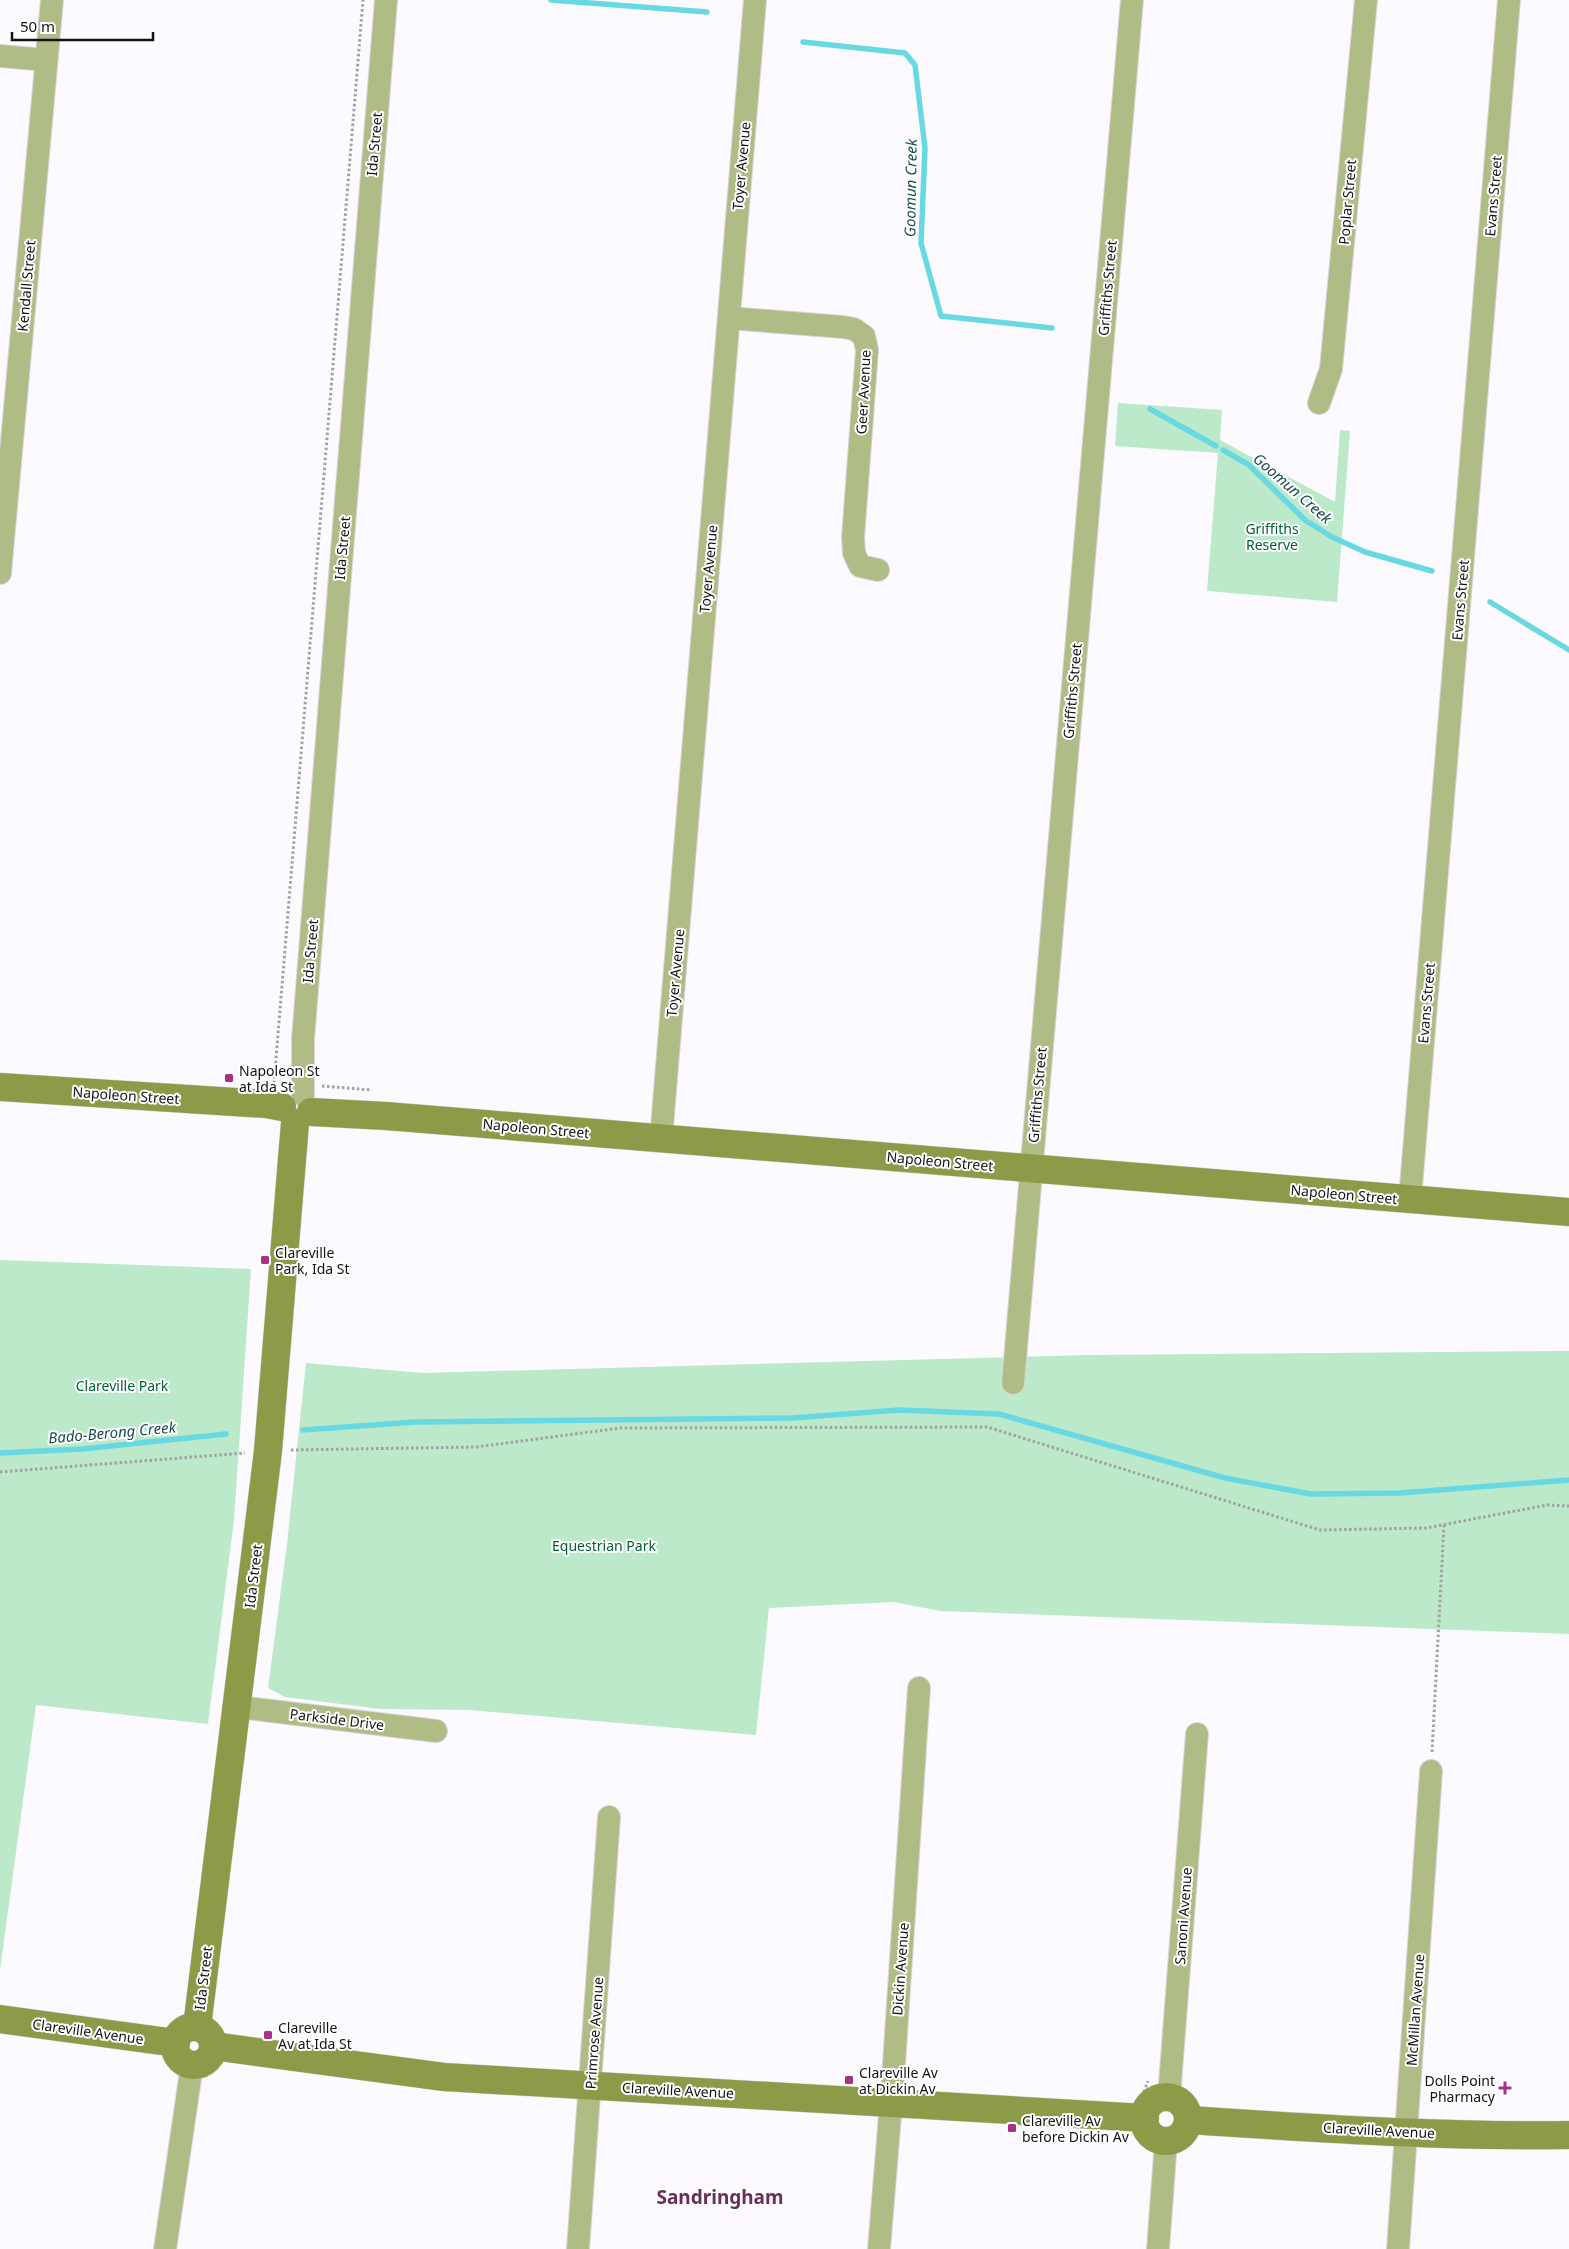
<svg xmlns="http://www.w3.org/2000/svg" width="1569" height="2249" font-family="'Noto Sans',sans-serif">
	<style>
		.green { fill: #bce9c9 }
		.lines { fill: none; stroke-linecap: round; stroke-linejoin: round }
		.stream { stroke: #68d9e3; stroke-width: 5.5 }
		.street-casing { stroke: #d7d5d9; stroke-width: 24 }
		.secondary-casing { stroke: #d7d5d9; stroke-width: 29 }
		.path { stroke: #a2a1a5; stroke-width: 3; stroke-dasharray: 2.5 2.5; stroke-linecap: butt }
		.street { stroke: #b0bc86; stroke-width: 22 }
		.secondary { stroke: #8c9b47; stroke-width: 28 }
		.poi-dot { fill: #a83086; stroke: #fff; stroke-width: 2 }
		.labels { text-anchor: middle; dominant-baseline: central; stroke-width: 4; stroke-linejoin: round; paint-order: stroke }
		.street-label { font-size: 14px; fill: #131214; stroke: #fff }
		.park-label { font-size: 14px; fill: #026034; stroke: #fff }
		.poi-label { font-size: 14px; fill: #131214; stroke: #fff; text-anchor: start }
		.water-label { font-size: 15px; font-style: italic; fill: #194c50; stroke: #fff }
		.district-label { font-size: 19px; font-weight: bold; fill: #6a2f57; stroke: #fff }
	</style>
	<rect width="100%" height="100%" fill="#fcfaff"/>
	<g class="green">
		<polygon points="1118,403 1222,410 1220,440 1335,502 1340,430 1350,431 1337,602 1207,591 1218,453 1115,446"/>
		<polygon points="0,1260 251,1269 234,1520 208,1724 36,1705 0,1970"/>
		<polygon points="1569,1351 1569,1634 940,1611 894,1602 769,1608 756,1735 470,1710 380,1709 285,1697 268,1688 287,1544 306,1363 422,1373 1088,1355"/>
	</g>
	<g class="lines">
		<g class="stream">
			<polyline points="551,0 707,12"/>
			<polyline points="803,42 905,53 915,65 925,148 921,243 941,316 1052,328"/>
			<polyline points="1150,409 1216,446"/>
			<polyline points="1223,450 1249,465 1305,520 1332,537 1365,552 1432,571"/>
			<polyline points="1490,602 1569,650"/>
			<polyline points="303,1430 415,1422 792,1418 899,1410 999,1414 1225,1478 1311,1494 1400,1493 1569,1480"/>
			<polyline points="0,1453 82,1449 226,1434"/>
		</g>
		<g class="street-casing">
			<g id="street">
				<polyline points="0,56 46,60"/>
				<polyline points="729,318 843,327 854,329 864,336 867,350 853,538 854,553 860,566 878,570"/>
				<polyline points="1319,403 1331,369 1366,0"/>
				<polyline points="0,573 52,0"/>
				<polyline points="303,1095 303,1039 386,0"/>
				<polyline points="661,1139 755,0"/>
				<polyline points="1410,1199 1509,0"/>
				<polyline points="1013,1383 1132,0"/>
				<polyline points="238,1707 436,1731"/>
				<polyline points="1169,2097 1197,1734"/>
				<polyline points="165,2249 192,2065"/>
				<polyline points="578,2249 609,1817"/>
				<polyline points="879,2249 893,2079 919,1688"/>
				<polyline points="1158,2249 1166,2141"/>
				<polyline points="1398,2249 1431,1771"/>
			</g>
		</g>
		<g class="secondary-casing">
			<g id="secondary">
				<polyline points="0,1087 266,1104 282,1107"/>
				<polyline points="311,1112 386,1116 1569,1212"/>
				<polyline points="0,2019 176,2043"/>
				<polyline points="197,2027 268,1451 295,1123"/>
				<circle cx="194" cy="2046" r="19"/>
				<polyline points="213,2046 444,2077 1145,2118"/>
				<circle cx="1166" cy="2119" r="22"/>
				<path d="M1188,2120C1315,2128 1442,2137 1569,2135"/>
			</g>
		</g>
		<g class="path">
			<polyline points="274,1083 363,0"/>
			<polyline points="322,1086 372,1090"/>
			<polyline points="291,1450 476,1447 620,1428 987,1427 1320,1530 1426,1528 1547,1505 1569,1506"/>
			<polyline points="0,1472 245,1453"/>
			<polyline points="1432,1752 1444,1525"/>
			<polyline points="1144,2092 1148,2081"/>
		</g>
		<use href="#street" class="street"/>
		<use href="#secondary" class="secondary"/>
	</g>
	<g class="poi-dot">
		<rect x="224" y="1073" width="10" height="10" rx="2.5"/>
		<rect x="260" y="1255" width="10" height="10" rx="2.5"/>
		<rect x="263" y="2030" width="10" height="10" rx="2.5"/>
		<rect x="844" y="2075" width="10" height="10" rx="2.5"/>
		<path d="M1502.5 2080.5h5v5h5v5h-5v5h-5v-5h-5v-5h5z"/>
		<rect x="1007" y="2123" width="10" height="10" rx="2.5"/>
	</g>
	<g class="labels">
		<g class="street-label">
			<text transform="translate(374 144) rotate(-85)">Ida Street</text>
			<text transform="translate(741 166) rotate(-85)">Toyer Avenue</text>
			<text transform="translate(1493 196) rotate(-85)">Evans Street</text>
			<text transform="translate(1347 202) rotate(-85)">Poplar Street</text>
			<text transform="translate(26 286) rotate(-85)">Kendall Street</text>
			<text transform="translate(1107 288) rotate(-85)">Griffiths Street</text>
			<text transform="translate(863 392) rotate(-87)">Geer Avenue</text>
			<text transform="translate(342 548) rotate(-85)">Ida Street</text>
			<text transform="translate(708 569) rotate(-85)">Toyer Avenue</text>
			<text transform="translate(1460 600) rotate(-85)">Evans Street</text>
			<text transform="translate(1072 691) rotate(-85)">Griffiths Street</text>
			<text transform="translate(310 951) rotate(-85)">Ida Street</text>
			<text transform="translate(675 973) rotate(-85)">Toyer Avenue</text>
			<text transform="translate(1426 1003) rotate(-85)">Evans Street</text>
			<text transform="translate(126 1095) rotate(4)">Napoleon Street</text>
			<text transform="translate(1037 1095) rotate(-85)">Griffiths Street</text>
			<text transform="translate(536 1128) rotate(5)">Napoleon Street</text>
			<text transform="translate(940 1161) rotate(5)">Napoleon Street</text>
			<text transform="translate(1344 1194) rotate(5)">Napoleon Street</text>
			<text transform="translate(253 1576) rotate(-83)">Ida Street</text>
			<text transform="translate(337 1719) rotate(7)">Parkside Drive</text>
			<text transform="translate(1183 1916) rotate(-86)">Sanoni Avenue</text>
			<text transform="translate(900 1969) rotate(-86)">Dickin Avenue</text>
			<text transform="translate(203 1978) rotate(-83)">Ida Street</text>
			<text transform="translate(1415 2010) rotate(-86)">McMillan Avenue</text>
			<text transform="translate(88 2031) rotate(8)">Clareville Avenue</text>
			<text transform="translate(594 2033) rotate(-86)">Primrose Avenue</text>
			<text transform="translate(678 2090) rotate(3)">Clareville Avenue</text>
			<text transform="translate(1379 2130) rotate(3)">Clareville Avenue</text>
		</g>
		<g class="park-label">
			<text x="1272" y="528">Griffiths<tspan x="1272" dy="16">Reserve</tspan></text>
			<text x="122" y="1385">Clareville Park</text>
			<text x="604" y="1545">Equestrian Park</text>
		</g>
		<g class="poi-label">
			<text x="239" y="1070">Napoleon St<tspan x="239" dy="16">at Ida St</tspan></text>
			<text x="275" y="1252">Clareville<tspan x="275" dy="16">Park, Ida St</tspan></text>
			<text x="278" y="2027">Clareville<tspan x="278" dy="16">Av at Ida St</tspan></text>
			<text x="859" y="2072">Clareville Av<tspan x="859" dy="16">at Dickin Av</tspan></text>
			<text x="1495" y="2080" text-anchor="end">Dolls Point<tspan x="1495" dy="16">Pharmacy</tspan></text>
			<text x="1022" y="2120">Clareville Av<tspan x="1022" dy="16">before Dickin Av</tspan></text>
		</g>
		<g class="water-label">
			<text transform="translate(910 188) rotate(-89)">Goomun Creek</text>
			<text transform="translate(1293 488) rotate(41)">Goomun Creek</text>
			<text transform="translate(112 1432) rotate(-5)">Bado-Berong Creek</text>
		</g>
		<g class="district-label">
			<text x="720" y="2197">Sandringham</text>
		</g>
	</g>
	<path d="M12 32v8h141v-8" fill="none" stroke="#131214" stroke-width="2.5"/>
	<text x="20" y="32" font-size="15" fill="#131214" stroke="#ffffff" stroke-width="4" paint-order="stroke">50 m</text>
</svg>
